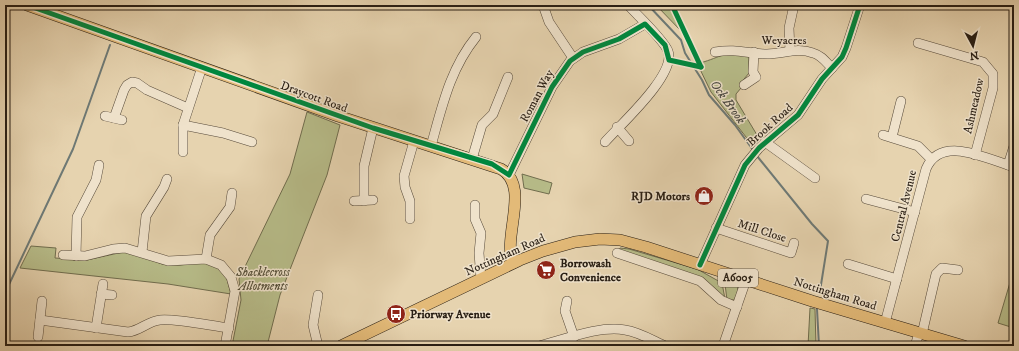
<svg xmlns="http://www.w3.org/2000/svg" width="1019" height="351" font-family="'IM FELL DW Pica',serif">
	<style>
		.green { fill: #b7bc89; stroke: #706d4e }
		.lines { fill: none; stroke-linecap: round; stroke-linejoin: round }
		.stream { stroke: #6e7975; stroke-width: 2 }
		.minor-casing { stroke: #584b3b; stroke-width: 10 }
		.major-casing { stroke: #281e14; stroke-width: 12 }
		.minor { stroke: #efe2cb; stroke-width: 9 }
		.major { stroke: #e3ba78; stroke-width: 11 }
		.cycleway-casing { stroke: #efe2cb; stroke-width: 8 }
		.cycleway { stroke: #00873e; stroke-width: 5 }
		.labels { text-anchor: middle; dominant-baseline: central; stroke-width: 3; stroke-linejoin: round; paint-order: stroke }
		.shield { fill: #efe2cb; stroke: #64594b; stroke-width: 1 }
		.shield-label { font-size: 11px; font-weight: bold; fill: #281e14 }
		.street-label { font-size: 12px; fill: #281e14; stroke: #efe2cb }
		.poi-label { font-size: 12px; font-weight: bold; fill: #281e14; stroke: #efe2cb; text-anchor: start }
		.park-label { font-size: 12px; font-style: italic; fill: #534d37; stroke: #efe2cb }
		.water-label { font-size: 13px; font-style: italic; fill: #4b4b45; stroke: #efe2cb }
	</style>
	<rect width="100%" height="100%" fill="#e6d3af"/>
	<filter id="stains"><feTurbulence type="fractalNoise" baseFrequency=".005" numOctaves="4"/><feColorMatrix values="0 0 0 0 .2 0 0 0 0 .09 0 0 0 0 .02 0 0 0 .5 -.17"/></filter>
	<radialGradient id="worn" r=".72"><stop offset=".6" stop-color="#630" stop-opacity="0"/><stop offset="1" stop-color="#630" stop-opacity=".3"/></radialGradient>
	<g class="green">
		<path d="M656,5H674L700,63C722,57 724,50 749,56V73L740,84L741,88L736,94V100L760,140L753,146L711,92L682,32Z"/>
		<polygon points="307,112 340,125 327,175 280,295 267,346 232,346 241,300 239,279 290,174"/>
		<polygon points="522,174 552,183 549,194 524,188"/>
		<polygon points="31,246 56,248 55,258 87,260 123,252 134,253 162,264 180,265 204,262 213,264 226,276 231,294 168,284 20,268"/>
		<polygon points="620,248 629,249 697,269 722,283 725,299 719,293 619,251"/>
		<polygon points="1014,269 1014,328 998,323"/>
		<path d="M728,283L737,286C739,291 737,295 734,300H727L725,284L727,285Z"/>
		<polygon points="810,308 815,309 816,346 808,346"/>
	</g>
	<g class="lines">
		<g class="stream">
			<polyline points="648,5 681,40 685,53 702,80 709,95 735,125 753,150"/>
			<polyline points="757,156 812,224 828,241 820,291"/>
			<polyline points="5,293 73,149 110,45"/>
			<polyline points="817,309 819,346"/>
		</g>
		<g class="minor-casing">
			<g id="minor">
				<polyline points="543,5 549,22 573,58"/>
				<polyline points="918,43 983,62 993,74 993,88 975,155"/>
				<polyline points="790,51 789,28 794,5"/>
				<path d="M715,52C738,48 747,54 767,54C783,54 797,47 813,53C821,55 826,62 832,68"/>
				<polyline points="744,85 756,77 753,72 754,52"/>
				<polyline points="105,116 122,120"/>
				<polyline points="114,118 124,90 127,85 132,82 137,83 147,90 188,108"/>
				<polyline points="183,125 223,133 252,142"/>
				<polyline points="617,127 629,141"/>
				<polyline points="883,135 918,146 931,159"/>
				<polyline points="892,137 901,101"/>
				<path d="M605,142C620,125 677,74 668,51C663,39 638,16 628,5"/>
				<polyline points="765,142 815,178"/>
				<path d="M431,146C442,107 450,69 476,37"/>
				<polyline points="183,152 183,125 202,67"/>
				<polyline points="472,159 482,125 493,114 508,77"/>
				<polyline points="1008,165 1014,146"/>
				<polyline points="509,175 552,87 570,61 583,52 619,39 645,24"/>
				<polyline points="866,199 915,212"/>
				<polyline points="354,201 373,200"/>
				<polyline points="364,201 364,166 373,128"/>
				<polyline points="475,205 475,219 481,233 479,253 481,279"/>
				<polyline points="410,219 410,201 405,187 404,176 414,141"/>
				<polyline points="716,228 791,253 794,243"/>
				<polyline points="142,252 146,216 164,187 167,179"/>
				<polyline points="617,253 700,281 721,300 737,307"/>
				<polyline points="63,255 85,256 113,249 125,248 168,261 206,259 221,265 231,277 235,291 225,346"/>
				<polyline points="76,256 77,217 96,180 99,165"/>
				<polyline points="206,259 210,235 230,207 232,193"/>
				<polyline points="848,264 897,279"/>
				<polyline points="700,265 745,165 759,148 798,115 822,79 842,57 846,48 860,5"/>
				<polyline points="101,294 112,295"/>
				<polyline points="318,295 313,325 318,346"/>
				<polyline points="567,301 565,311 574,337"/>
				<path d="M40,320L128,332C140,331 148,321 160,320C174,318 212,326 229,328"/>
				<path d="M885,323L926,169C941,134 987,159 1014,167"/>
				<polyline points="96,328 103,284"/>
				<polyline points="922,334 936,274 942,268 958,270"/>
				<polyline points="38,337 42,301"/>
				<path d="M539,346C563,340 600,325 625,330C639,332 652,340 665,346"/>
				<polyline points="723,346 746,280"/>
				<polyline points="915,346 919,333"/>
			</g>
		</g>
		<g class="major-casing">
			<g id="major">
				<path d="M27,5L338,116L501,169C531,186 502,236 513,263"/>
				<polyline points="341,346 520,260 543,251 575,242 600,239 620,240 646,247 812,301 964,346"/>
			</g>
		</g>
		<use href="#minor" class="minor"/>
		<use href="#major" class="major"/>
		<g class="cycleway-casing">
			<g id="cycleway">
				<polyline points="27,5 373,128 492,164 509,175 552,87 570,61 583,52 619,39 645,24 665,45 669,60 701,67"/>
				<polyline points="672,5 701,67"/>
				<polyline points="700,265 745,165 759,148 798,115 822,79 842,57 846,48 860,5"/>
			</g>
		</g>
		<use href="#cycleway" class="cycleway"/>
	</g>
	<defs>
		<g id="shop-disc" transform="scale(1)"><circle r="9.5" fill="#8f2418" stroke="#efe2cb"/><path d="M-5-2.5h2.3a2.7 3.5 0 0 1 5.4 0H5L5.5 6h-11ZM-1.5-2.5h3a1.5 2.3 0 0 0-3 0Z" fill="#fff"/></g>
		<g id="supermarket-disc" transform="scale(1)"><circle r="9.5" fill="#8f2418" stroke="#efe2cb"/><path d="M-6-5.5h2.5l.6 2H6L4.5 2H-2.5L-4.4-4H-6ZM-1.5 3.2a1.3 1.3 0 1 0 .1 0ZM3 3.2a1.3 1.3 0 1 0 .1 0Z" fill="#fff"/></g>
		<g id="bus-disc" transform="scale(1)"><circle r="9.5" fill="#8f2418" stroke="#efe2cb"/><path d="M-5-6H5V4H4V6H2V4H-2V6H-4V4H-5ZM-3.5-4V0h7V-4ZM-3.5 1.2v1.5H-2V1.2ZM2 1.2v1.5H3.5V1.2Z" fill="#fff"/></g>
	</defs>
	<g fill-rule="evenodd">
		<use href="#shop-disc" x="704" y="196"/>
		<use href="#supermarket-disc" x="546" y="270"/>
		<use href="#bus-disc" x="396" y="314"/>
	</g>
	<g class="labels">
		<rect class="shield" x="718" y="269" width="40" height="18" rx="3"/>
		<g class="shield-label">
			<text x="738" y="278">A6005</text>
		</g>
		<g class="street-label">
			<text x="784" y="40">Weyacres</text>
			<text transform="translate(537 96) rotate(-62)">Roman Way</text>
			<text transform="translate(314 97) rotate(20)">Draycott Road</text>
			<text transform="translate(974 106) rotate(-77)">Ashmeadow</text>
			<text transform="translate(770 125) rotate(-42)">Brook Road</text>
			<text transform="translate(904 206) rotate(-76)">Central Avenue</text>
			<text transform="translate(762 231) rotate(18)">Mill Close</text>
			<text transform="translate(505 255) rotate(-24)">Nottingham Road</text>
			<text transform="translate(835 294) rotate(17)">Nottingham Road</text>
		</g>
		<g class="poi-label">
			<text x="690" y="196" text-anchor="end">RJD Motors</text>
			<text x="560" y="263">Borrowash<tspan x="560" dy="14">Convenience</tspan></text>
			<text x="410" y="314">Priorway Avenue</text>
		</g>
		<g class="park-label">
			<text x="263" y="272">Shacklecross<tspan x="263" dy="14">Allotments</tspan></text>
		</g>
		<g class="water-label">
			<text transform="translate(728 102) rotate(54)">Ock Brook</text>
		</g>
	</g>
	<rect width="1019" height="351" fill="none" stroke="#e6d3af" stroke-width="20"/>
	<rect x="6" y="6" width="1007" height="339" fill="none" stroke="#281e14" stroke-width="2"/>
	<rect x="10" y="10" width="999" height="331" fill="none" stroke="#281e14"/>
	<g transform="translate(973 46) rotate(173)" stroke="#efe2cb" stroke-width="3" paint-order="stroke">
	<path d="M0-3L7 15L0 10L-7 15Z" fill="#281e14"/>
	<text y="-6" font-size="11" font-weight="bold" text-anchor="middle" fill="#281e14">N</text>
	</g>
	<rect width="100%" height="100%" filter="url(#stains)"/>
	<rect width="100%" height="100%" fill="url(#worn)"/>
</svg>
